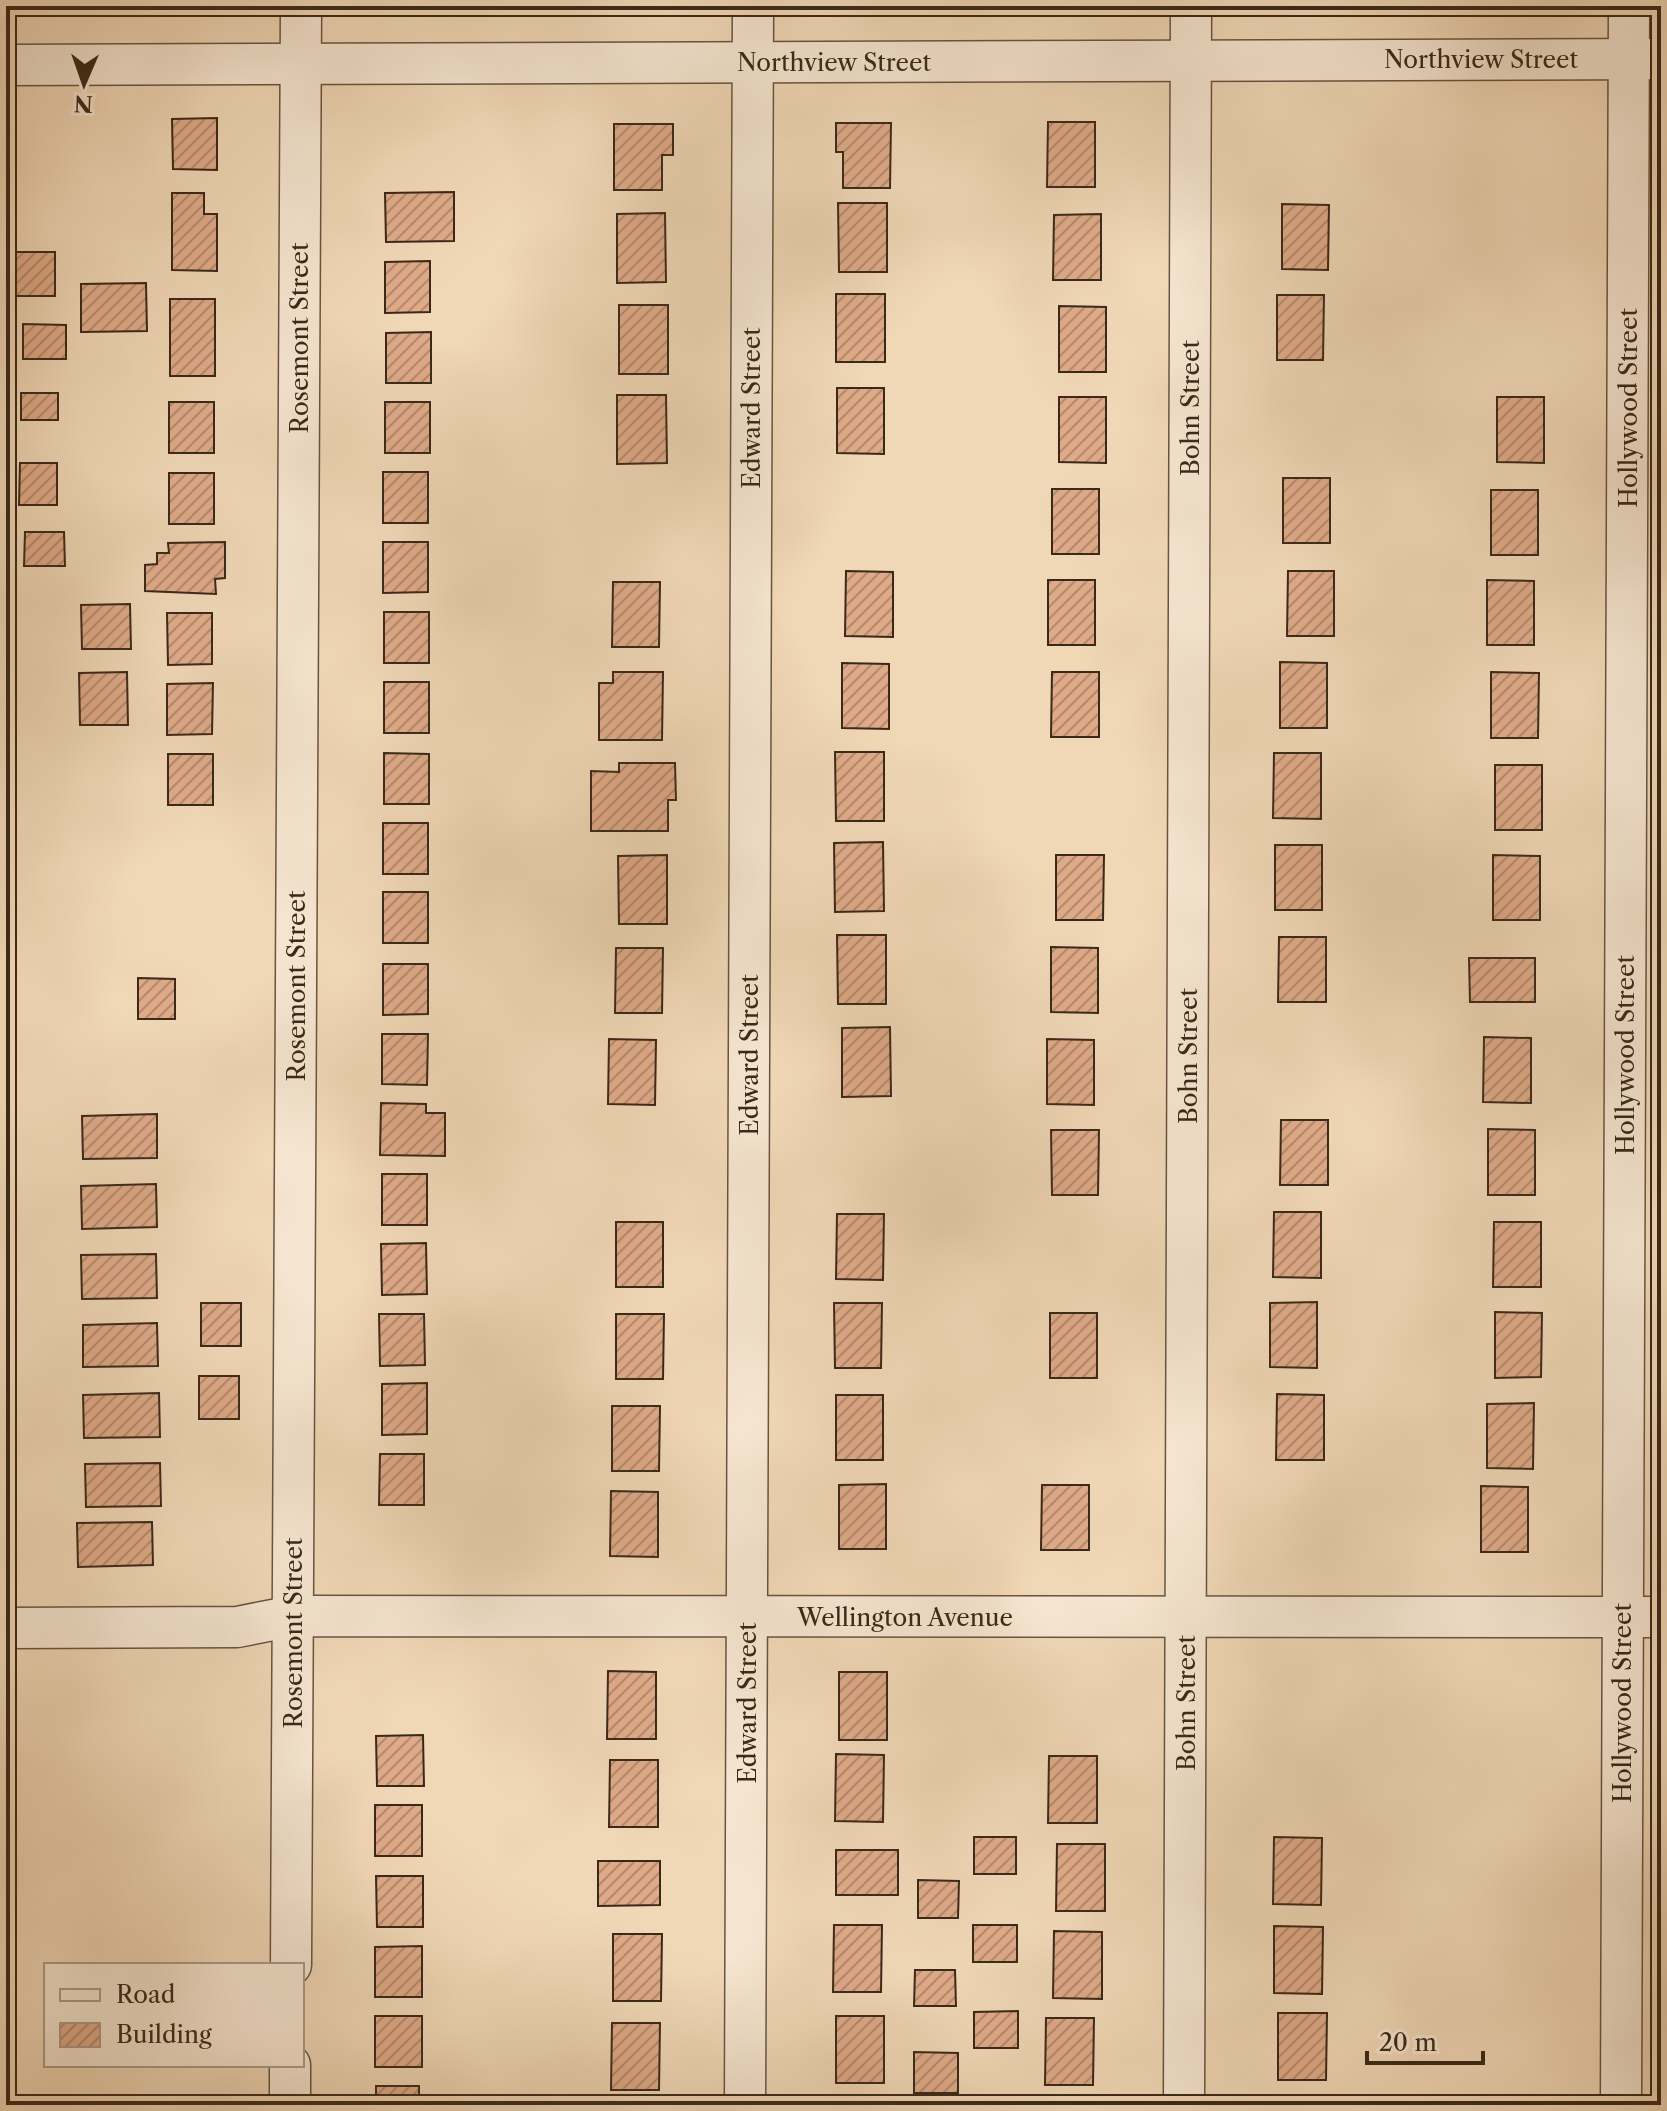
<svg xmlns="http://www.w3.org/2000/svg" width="1667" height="2111" font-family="'Libre Caslon Text',serif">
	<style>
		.building { fill: url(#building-hatch); stroke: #3a2919; stroke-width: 2 }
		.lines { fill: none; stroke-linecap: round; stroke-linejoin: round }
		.minor-casing { stroke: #685440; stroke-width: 43 }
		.minor { stroke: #f5e5d0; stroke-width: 40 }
		.labels { text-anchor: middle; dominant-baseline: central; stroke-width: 6; stroke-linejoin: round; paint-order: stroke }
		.street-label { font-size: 24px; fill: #3a2919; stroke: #f5e5d0 }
	</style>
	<defs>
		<pattern id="building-hatch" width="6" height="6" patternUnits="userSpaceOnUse" patternTransform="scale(2)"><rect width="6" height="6" fill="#dfaa88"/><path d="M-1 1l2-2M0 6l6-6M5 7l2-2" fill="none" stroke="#b68a6e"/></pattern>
	</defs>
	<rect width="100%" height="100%" fill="#f0d7b6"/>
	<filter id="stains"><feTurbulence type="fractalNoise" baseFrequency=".0025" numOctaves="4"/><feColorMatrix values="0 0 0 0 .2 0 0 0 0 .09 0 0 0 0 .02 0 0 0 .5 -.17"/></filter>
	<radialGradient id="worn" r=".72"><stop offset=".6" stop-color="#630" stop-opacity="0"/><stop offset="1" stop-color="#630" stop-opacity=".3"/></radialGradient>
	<g class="building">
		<polygon points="217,118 217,170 173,169 172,119"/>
		<polygon points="1048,122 1095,122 1095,187 1047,187"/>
		<polygon points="836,123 891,123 890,188 843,188 843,152 836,152"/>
		<polygon points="614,124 673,124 673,155 662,155 662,190 614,190"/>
		<polygon points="454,192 454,241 386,242 385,193"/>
		<polygon points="172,193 204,193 204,214 217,214 217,271 172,270"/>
		<polygon points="838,203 887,203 887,272 839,272"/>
		<polygon points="1282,204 1329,205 1328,270 1282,269"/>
		<polygon points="665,213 666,282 617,283 617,214"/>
		<polygon points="1101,214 1101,280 1053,280 1054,215"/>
		<rect x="12" y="252" width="43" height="44"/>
		<polygon points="430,261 430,312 385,313 385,262"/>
		<polygon points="146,283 147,331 81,332 81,284"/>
		<rect x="836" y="294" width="49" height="68"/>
		<polygon points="1277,295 1324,295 1323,360 1277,360"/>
		<rect x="170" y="299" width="45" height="77"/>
		<rect x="619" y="305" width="49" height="69"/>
		<polygon points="1059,306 1106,307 1106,372 1059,372"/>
		<polygon points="23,324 66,325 66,359 23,359"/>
		<polygon points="431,332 431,383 386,383 386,333"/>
		<polygon points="837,388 884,388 884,454 837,453"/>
		<rect x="21" y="393" width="37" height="27"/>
		<polygon points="617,395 666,395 667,463 617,464"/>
		<polygon points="1059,397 1106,397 1106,463 1059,462"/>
		<polygon points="1497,397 1544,397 1544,463 1497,462"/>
		<rect x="169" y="402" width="45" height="51"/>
		<rect x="385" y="402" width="45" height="51"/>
		<polygon points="20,463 57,463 57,505 19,505"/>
		<rect x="383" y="472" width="45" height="51"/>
		<rect x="169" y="473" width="45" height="51"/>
		<rect x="1283" y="478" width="47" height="65"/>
		<rect x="1052" y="489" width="47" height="65"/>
		<rect x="1491" y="490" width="47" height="65"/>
		<polygon points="25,532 64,532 65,566 24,566"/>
		<polygon points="225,542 225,578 215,579 216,594 145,591 145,565 157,564 157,553 169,553 168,543"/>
		<polygon points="383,542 428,542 428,592 383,593"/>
		<polygon points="846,571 893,572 893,637 845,636"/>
		<polygon points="1288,571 1334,571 1334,636 1287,636"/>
		<rect x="1048" y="580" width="47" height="65"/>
		<polygon points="1487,580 1534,581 1534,645 1487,645"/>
		<polygon points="613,582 660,582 659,647 612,647"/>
		<polygon points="130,604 131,649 82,649 81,605"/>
		<rect x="384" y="612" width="45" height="51"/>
		<polygon points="167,613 212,613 212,664 168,665"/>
		<polygon points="1280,662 1327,663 1327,728 1280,728"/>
		<polygon points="842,663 889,664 889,729 842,728"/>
		<polygon points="127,672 128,725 80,725 79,673"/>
		<polygon points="613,672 663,672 662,740 599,740 599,683 613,683"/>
		<polygon points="1052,672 1099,672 1099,737 1051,737"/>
		<polygon points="1491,672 1539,673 1538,738 1491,738"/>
		<rect x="384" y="682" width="45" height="51"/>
		<polygon points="213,683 212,734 167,735 167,684"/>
		<polygon points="835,752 884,752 884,821 836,821"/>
		<polygon points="384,753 429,754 429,804 384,804"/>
		<polygon points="1274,753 1321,753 1321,819 1273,818"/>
		<rect x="168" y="754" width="45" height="51"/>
		<polygon points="619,763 675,763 676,800 668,800 668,831 591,831 591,771 619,772"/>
		<rect x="1495" y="765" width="47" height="65"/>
		<rect x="383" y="823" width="45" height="51"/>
		<polygon points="883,842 884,911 835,912 834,843"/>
		<rect x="1275" y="845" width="47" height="65"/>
		<polygon points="667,855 667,924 619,924 618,856"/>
		<polygon points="1056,855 1104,855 1103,920 1056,920"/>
		<polygon points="1493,855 1540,856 1540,920 1493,920"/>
		<rect x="383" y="892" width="45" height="51"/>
		<polygon points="837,935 886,935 886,1004 838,1004"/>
		<polygon points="1279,937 1326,937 1326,1002 1278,1002"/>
		<polygon points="1051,947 1098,948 1098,1013 1051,1012"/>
		<polygon points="616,948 663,948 662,1013 615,1013"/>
		<polygon points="1469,958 1535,958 1535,1002 1470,1002"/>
		<polygon points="383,964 428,964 428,1014 383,1015"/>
		<polygon points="138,978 175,979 175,1019 138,1019"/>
		<polygon points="890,1027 891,1096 842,1097 842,1028"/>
		<polygon points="382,1034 428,1034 427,1085 382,1084"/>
		<polygon points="1484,1037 1531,1038 1531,1103 1483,1102"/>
		<polygon points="609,1039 656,1040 655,1105 608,1104"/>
		<polygon points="1047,1039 1094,1040 1094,1105 1047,1104"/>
		<polygon points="381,1103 426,1104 426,1113 445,1113 445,1156 380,1155"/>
		<polygon points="157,1114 157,1158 83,1159 82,1116"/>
		<polygon points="1281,1120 1328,1120 1328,1185 1280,1185"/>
		<polygon points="1488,1129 1535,1130 1535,1195 1488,1195"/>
		<polygon points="1051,1130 1099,1130 1098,1195 1052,1195"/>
		<rect x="382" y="1174" width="45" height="51"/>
		<polygon points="156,1184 157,1227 82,1229 81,1186"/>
		<polygon points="1274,1212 1321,1212 1321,1278 1273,1277"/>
		<polygon points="837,1214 884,1214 883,1280 836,1279"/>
		<rect x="616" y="1222" width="47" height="65"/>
		<polygon points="1494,1222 1541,1222 1541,1287 1493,1287"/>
		<polygon points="426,1243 427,1294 382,1295 381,1244"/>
		<polygon points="156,1254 157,1298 82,1299 81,1255"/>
		<polygon points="1317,1302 1317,1368 1270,1367 1270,1303"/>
		<rect x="201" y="1303" width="40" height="43"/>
		<polygon points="834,1303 882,1303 881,1368 835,1368"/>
		<polygon points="1495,1312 1542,1313 1541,1377 1495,1378"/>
		<rect x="1050" y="1313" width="47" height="65"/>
		<polygon points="379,1314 424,1314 425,1365 380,1366"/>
		<polygon points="616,1314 664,1314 663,1379 616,1379"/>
		<polygon points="157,1323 158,1366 83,1367 83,1325"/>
		<rect x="199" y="1376" width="40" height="43"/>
		<polygon points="427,1383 427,1434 382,1435 382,1384"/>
		<polygon points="159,1393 160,1437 84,1438 83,1395"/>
		<polygon points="1277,1394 1324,1395 1324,1460 1276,1460"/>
		<rect x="836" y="1395" width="47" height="65"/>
		<polygon points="1534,1403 1533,1469 1487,1468 1487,1404"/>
		<polygon points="612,1406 660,1406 659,1471 612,1471"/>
		<polygon points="380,1454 424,1454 424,1505 379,1505"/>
		<polygon points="160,1463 161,1506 86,1507 85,1464"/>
		<polygon points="886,1484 886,1549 839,1549 839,1485"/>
		<polygon points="1042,1485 1089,1485 1089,1550 1041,1550"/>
		<polygon points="1481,1486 1528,1487 1528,1552 1481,1552"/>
		<polygon points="611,1491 658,1492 658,1557 610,1556"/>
		<polygon points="152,1522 153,1565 78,1567 77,1523"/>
		<polygon points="608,1671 656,1672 656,1739 607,1739"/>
		<rect x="839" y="1672" width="48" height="68"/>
		<polygon points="423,1735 424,1786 377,1786 376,1736"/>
		<polygon points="836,1754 884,1755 883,1822 835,1821"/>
		<polygon points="1049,1756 1097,1756 1097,1823 1048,1823"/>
		<polygon points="610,1760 658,1760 658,1827 609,1827"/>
		<rect x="375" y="1805" width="47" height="51"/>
		<rect x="974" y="1837" width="42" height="37"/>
		<polygon points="1274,1837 1322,1838 1321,1905 1273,1904"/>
		<polygon points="1057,1844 1105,1844 1105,1911 1056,1911"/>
		<rect x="836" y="1850" width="62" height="45"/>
		<polygon points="598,1861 660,1861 660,1905 598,1906"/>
		<polygon points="376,1876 423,1876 423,1927 377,1927"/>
		<polygon points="918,1880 959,1881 958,1918 918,1918"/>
		<polygon points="834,1925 882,1925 881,1992 833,1992"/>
		<rect x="973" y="1925" width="44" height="37"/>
		<polygon points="1274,1926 1323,1927 1322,1994 1274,1993"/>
		<polygon points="1054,1931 1102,1932 1102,1999 1053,1998"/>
		<polygon points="613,1934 662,1934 661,2001 613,2001"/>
		<polygon points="422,1946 422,1997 375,1997 375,1947"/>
		<polygon points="915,1970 955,1970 956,2006 914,2006"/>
		<polygon points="1018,2011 1018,2048 974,2048 974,2012"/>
		<polygon points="1278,2013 1327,2013 1326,2080 1278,2080"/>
		<rect x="375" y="2016" width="47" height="51"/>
		<rect x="836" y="2016" width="48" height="67"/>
		<polygon points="1046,2018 1094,2018 1093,2085 1045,2085"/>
		<polygon points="612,2023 660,2023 659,2090 611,2090"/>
		<polygon points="914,2052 958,2053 958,2093 914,2093"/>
		<rect x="376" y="2086" width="43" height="19"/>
		<polygon points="1013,2099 1013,2105 974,2105 974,2100"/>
		<rect x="1283" y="2101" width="49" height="4"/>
		<rect x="837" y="2103" width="48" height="2"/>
	</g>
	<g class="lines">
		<g class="minor-casing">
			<g id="minor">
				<polyline points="6,65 1661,59"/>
				<polyline points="6,1628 237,1627 293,1616 1661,1617"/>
				<polyline points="291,1965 301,6"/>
				<polyline points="290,2105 290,2065"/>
				<polyline points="745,2105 753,6"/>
				<polyline points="1184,2105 1191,6"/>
				<polyline points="1621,2105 1629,6"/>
			</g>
		</g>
		<use href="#minor" class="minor"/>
	</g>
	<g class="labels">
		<g class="street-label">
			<text x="1481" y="59">Northview Street</text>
			<text x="834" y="62">Northview Street</text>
			<text transform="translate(299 338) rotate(-90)">Rosemont Street</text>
			<text transform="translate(751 408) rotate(-90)">Edward Street</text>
			<text transform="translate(1190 408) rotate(-90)">Bohn Street</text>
			<text transform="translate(1628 408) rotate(-90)">Hollywood Street</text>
			<text transform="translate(296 986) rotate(-90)">Rosemont Street</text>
			<text transform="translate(749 1055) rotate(-90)">Edward Street</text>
			<text transform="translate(1625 1055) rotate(-90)">Hollywood Street</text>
			<text transform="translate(1188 1056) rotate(-90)">Bohn Street</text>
			<text x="905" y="1617">Wellington Avenue</text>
			<text transform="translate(293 1633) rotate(-90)">Rosemont Street</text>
			<text transform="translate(747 1703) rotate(-90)">Edward Street</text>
			<text transform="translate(1186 1703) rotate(-90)">Bohn Street</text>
			<text transform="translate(1622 1703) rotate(-90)">Hollywood Street</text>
		</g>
	</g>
	<rect width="1667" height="2111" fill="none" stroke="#f0d7b6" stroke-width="32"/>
	<rect x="8" y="8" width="1651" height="2095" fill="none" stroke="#3a2919" stroke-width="4"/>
	<rect x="16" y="16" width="1635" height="2079" fill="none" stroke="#3a2919" stroke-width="2"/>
	<rect x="44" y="1963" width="260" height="104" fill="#f5e5d0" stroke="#aa9a87" stroke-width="2"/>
	<rect x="60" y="1989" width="40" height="12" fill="#f5e5d0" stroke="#aa9a87" stroke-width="2"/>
	<text x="116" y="2003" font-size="24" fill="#3a2919">Road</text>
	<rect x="60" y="2023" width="40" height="24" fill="url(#building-hatch)" stroke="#aa9a87" stroke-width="2"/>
	<text x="116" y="2043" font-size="24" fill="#3a2919">Building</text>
	<g transform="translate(84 84) rotate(182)" stroke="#f5e5d0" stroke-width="6" paint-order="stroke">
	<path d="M0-6L14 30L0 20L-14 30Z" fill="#3a2919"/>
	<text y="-12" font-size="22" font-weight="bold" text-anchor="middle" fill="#3a2919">N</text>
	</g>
	<path d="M1367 2051v12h116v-12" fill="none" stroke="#3a2919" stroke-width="4"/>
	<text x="1379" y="2051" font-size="24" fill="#3a2919" stroke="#f5e5d0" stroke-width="6" paint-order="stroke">20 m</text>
	<rect width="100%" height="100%" filter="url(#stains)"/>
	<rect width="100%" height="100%" fill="url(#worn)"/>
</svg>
